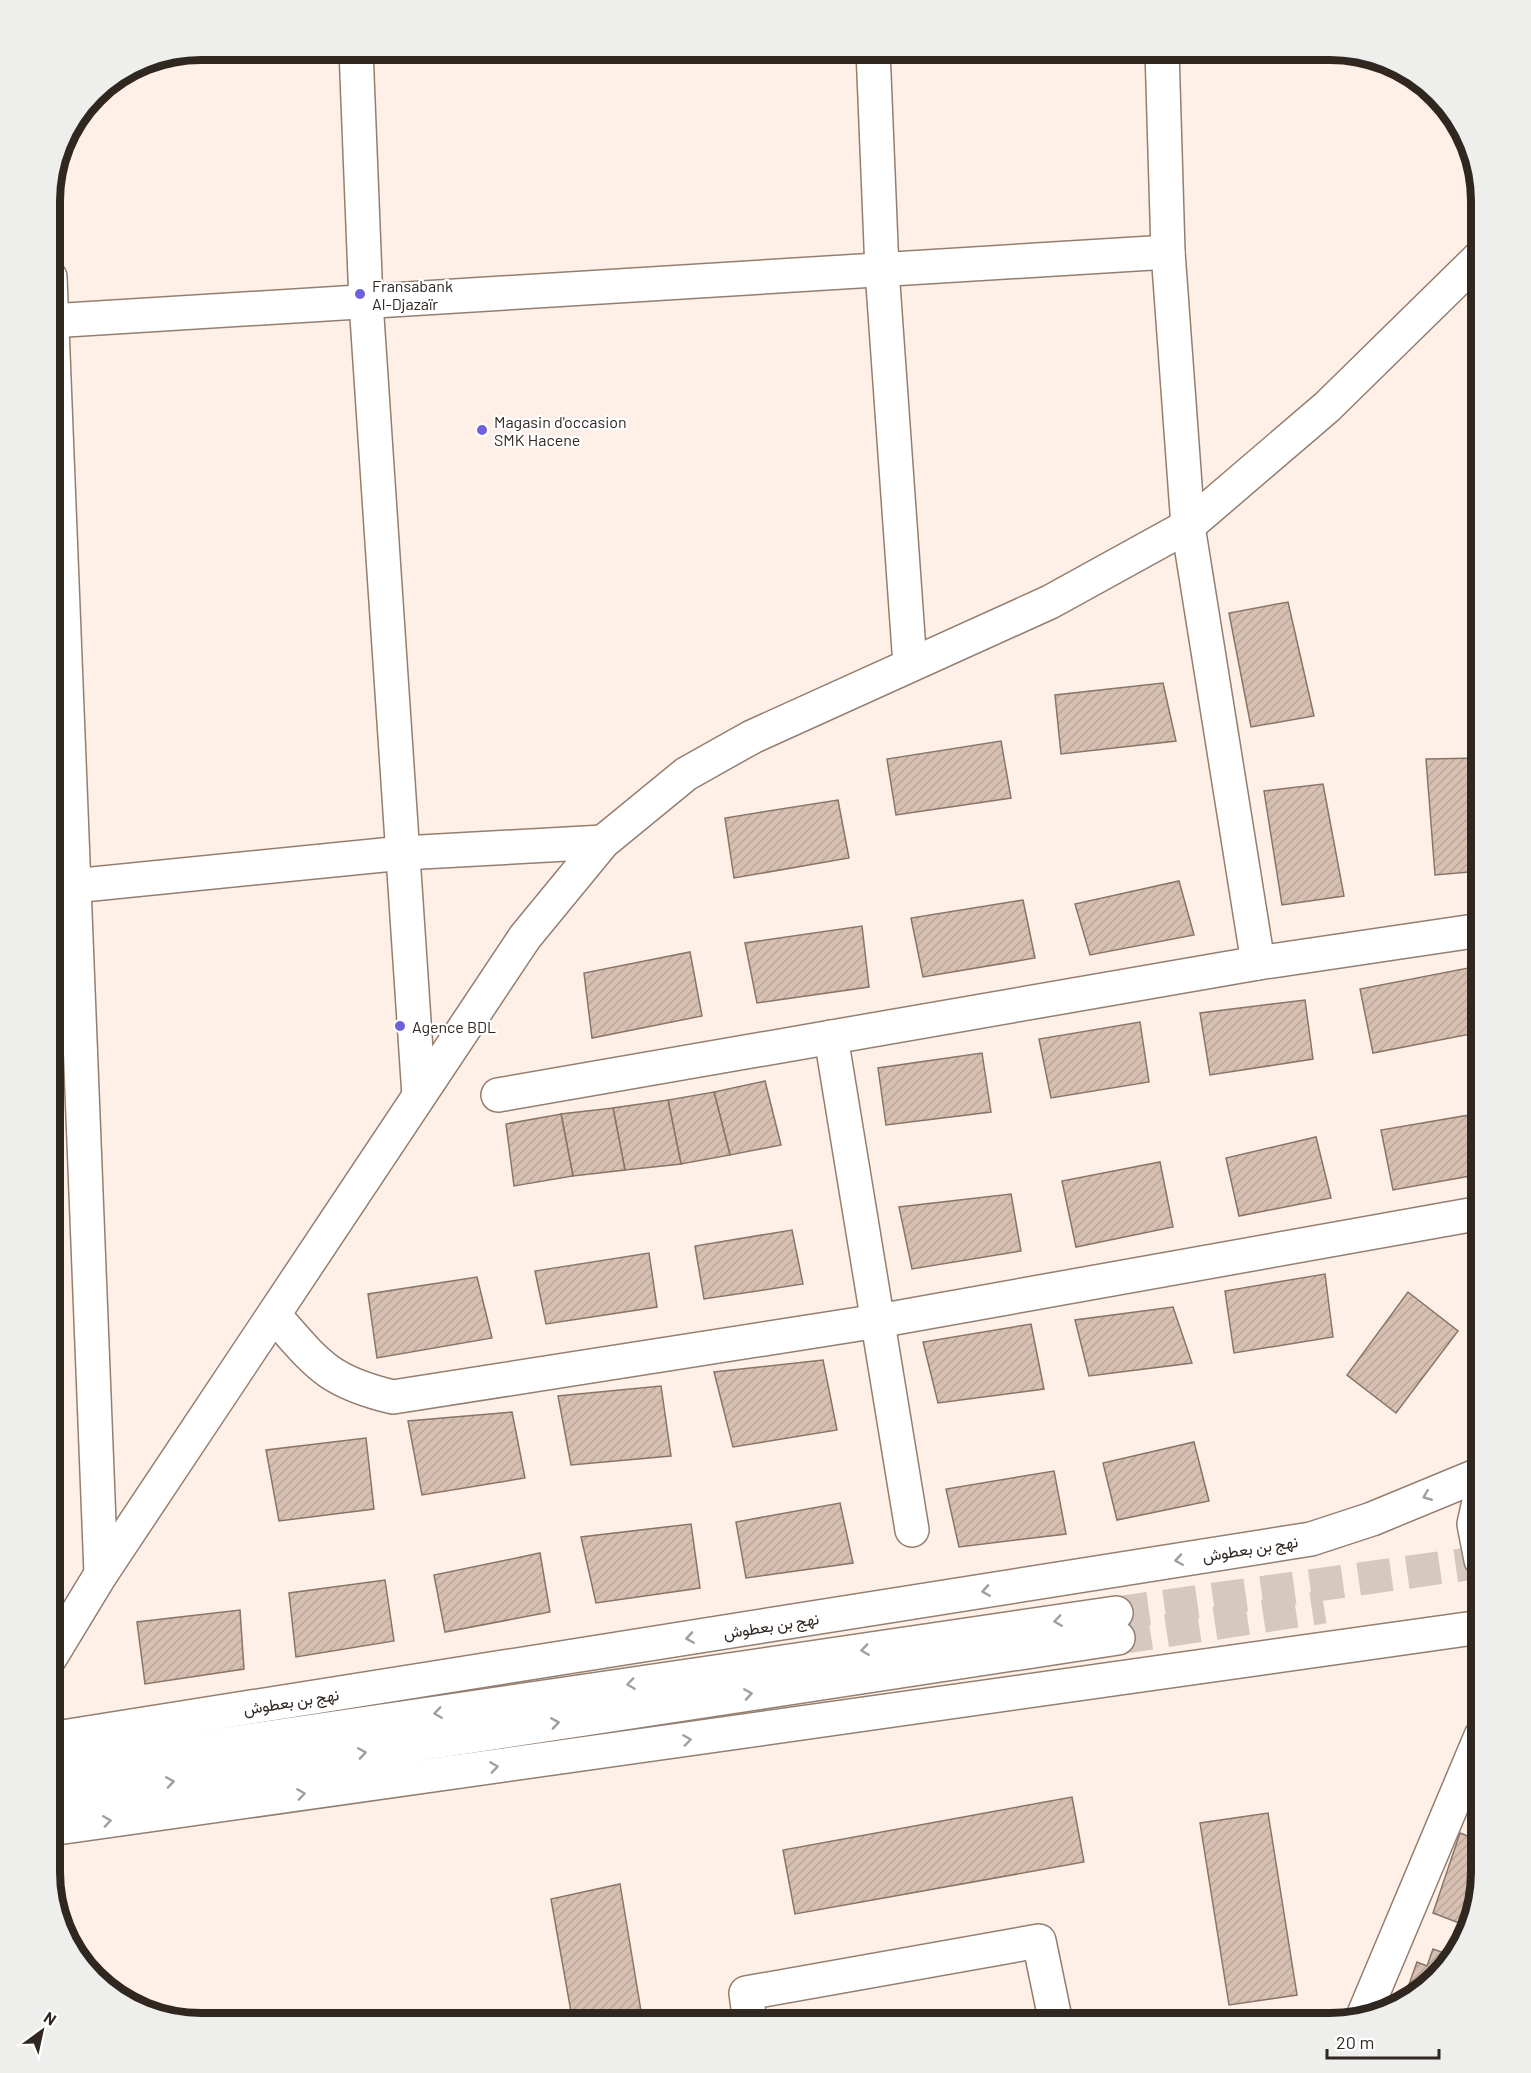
<svg xmlns="http://www.w3.org/2000/svg" width="1531" height="2073" font-family="Barlow,Vazirmatn,sans-serif">
	<style>
		.building { fill: url(#building-hatch); stroke: #897567; stroke-width: 1.5 }
		.lines { fill: none; stroke-linecap: round; stroke-linejoin: round }
		.major-tunnel { stroke: #d5c8bf; stroke-width: 33; stroke-dasharray: 33 16; stroke-linecap: butt }
		.minor-casing { stroke: #937e70; stroke-width: 36 }
		.major-casing { stroke: #937e70; stroke-width: 36 }
		.minor { stroke: #fff; stroke-width: 33 }
		.major { stroke: #fff; stroke-width: 33 }
		.oneway { stroke: #a29e9b }
		.poi-dot { fill: #6d62dc; stroke: #fff; stroke-width: 2 }
		.labels { text-anchor: middle; dominant-baseline: central; stroke-width: 4.5; stroke-linejoin: round; paint-order: stroke }
		.poi-label { font-size: 16px; fill: #302721; stroke: #fff; text-anchor: start }
		.street-label { font-size: 16px; fill: #302721; stroke: #fff }
		.rim { fill: none; stroke: #302721; stroke-width: 8 }
	</style>
	<defs>
		<pattern id="building-hatch" width="6" height="6" patternUnits="userSpaceOnUse" patternTransform="scale(1.5)"><rect width="6" height="6" fill="#d7c0b1"/><path d="M-1 1l2-2M0 6l6-6M5 7l2-2" fill="none" stroke="#b9a598"/></pattern>
	</defs>
	<rect width="100%" height="100%" fill="#fef0e7"/>
	<g class="building">
		<polygon points="1288,602 1314,716 1251,727 1229,613"/>
		<polygon points="1163,683 1176,741 1061,754 1055,695"/>
		<polygon points="1001,741 1011,798 896,815 887,759"/>
		<polygon points="1481,758 1481,871 1435,875 1426,759"/>
		<polygon points="1323,784 1344,896 1282,905 1264,791"/>
		<polygon points="838,800 849,858 734,878 725,818"/>
		<polygon points="1179,881 1194,935 1090,955 1075,904"/>
		<polygon points="1023,900 1035,958 923,977 911,918"/>
		<polygon points="862,926 869,987 757,1003 745,943"/>
		<polygon points="690,952 702,1016 592,1038 584,973"/>
		<polygon points="1468,968 1481,1019 1481,1032 1373,1053 1360,989"/>
		<polygon points="1305,1000 1313,1059 1210,1075 1200,1013"/>
		<polygon points="1140,1022 1149,1082 1051,1098 1039,1039"/>
		<polygon points="982,1053 991,1112 886,1125 878,1068"/>
		<polygon points="765,1081 781,1145 730,1155 714,1092"/>
		<polygon points="714,1092 730,1155 681,1164 668,1100"/>
		<polygon points="668,1100 681,1164 625,1170 613,1108"/>
		<polygon points="613,1108 625,1170 573,1176 561,1114"/>
		<polygon points="1481,1113 1481,1174 1393,1190 1381,1130"/>
		<polygon points="561,1114 573,1176 514,1186 506,1124"/>
		<polygon points="1316,1137 1331,1198 1239,1216 1226,1158"/>
		<polygon points="1160,1162 1173,1227 1076,1247 1062,1181"/>
		<polygon points="1011,1194 1021,1251 912,1269 899,1207"/>
		<polygon points="792,1230 803,1284 704,1299 695,1246"/>
		<polygon points="649,1253 657,1307 546,1324 535,1271"/>
		<polygon points="1325,1274 1333,1337 1234,1353 1225,1291"/>
		<polygon points="477,1277 492,1338 377,1358 368,1294"/>
		<polygon points="1408,1292 1458,1331 1396,1413 1347,1375"/>
		<polygon points="1173,1307 1192,1363 1089,1376 1075,1320"/>
		<polygon points="1031,1324 1044,1389 938,1403 923,1342"/>
		<polygon points="823,1360 837,1430 733,1447 714,1372"/>
		<polygon points="661,1386 671,1456 571,1465 558,1396"/>
		<polygon points="512,1412 525,1478 422,1495 408,1421"/>
		<polygon points="366,1438 374,1509 279,1521 266,1450"/>
		<polygon points="1194,1442 1209,1501 1117,1520 1103,1463"/>
		<polygon points="1054,1471 1066,1534 959,1547 946,1489"/>
		<polygon points="840,1503 853,1563 746,1578 736,1522"/>
		<polygon points="691,1524 700,1588 596,1603 581,1537"/>
		<polygon points="540,1553 550,1612 445,1632 434,1575"/>
		<polygon points="385,1580 394,1641 296,1657 289,1593"/>
		<polygon points="240,1610 244,1669 145,1684 137,1622"/>
		<polygon points="1072,1797 1084,1862 795,1914 783,1850"/>
		<polygon points="1268,1813 1297,1995 1229,2005 1200,1823"/>
		<polygon points="1460,1833 1481,1841 1481,1872 1467,1926 1433,1913"/>
		<polygon points="620,1884 643,2023 573,2023 551,1899"/>
		<polygon points="1433,1949 1453,1956 1402,2004 1417,1962 1427,1966"/>
	</g>
	<g class="lines">
		<g class="major-tunnel">
			<polyline points="1116,1613 1481,1562"/>
			<polyline points="1118,1638 1324,1607"/>
		</g>
		<g class="minor-casing">
			<g id="minor">
				<polyline points="356,50 366,302 419,1096"/>
				<polyline points="873,50 882,270 910,665"/>
				<polyline points="1162,50 1168,252 1188,526 1258,963"/>
				<polyline points="50,277 101,1574"/>
				<polyline points="50,321 1168,252"/>
				<polyline points="73,886 403,853 603,842"/>
				<polyline points="831,1037 912,1530"/>
				<polyline points="498,1095 1258,963 1481,930"/>
				<path d="M274,1315C317,1364 327,1381 393,1397L878,1321L1481,1213"/>
				<polyline points="50,1658 101,1574 525,937 603,842 686,774 752,737 1050,602 1188,526 1327,407 1481,256"/>
				<polyline points="1364,2014 1481,1736"/>
				<polyline points="750,2023 746,1993 1039,1941 1056,2023"/>
			</g>
		</g>
		<g class="major-casing">
			<g id="major">
				<polyline points="1481,1560 1474,1524 1481,1492"/>
				<polyline points="50,1739 1311,1539 1372,1519 1481,1474"/>
				<polyline points="50,1770 1116,1613"/>
				<polyline points="50,1800 1118,1638"/>
				<polyline points="50,1829 1481,1627"/>
			</g>
		</g>
		<use href="#minor" class="minor"/>
		<use href="#major" class="major"/>
	</g>
	<defs><path id="oneway-chevron" d="M-2-3.5L2.5 0L-2 3.5" fill="none" stroke-width="1.6" stroke-linecap="round" stroke-linejoin="round" transform="scale(1.5)"/></defs>
	<g class="oneway">
		<use href="#oneway-chevron" transform="translate(1427 1496) rotate(158)"/>
		<use href="#oneway-chevron" transform="translate(1179 1560) rotate(171)"/>
		<use href="#oneway-chevron" transform="translate(986 1591) rotate(171)"/>
		<use href="#oneway-chevron" transform="translate(1058 1621) rotate(172)"/>
		<use href="#oneway-chevron" transform="translate(690 1638) rotate(171)"/>
		<use href="#oneway-chevron" transform="translate(865 1650) rotate(172)"/>
		<use href="#oneway-chevron" transform="translate(631 1684) rotate(172)"/>
		<use href="#oneway-chevron" transform="translate(748 1694) rotate(-9)"/>
		<use href="#oneway-chevron" transform="translate(438 1713) rotate(172)"/>
		<use href="#oneway-chevron" transform="translate(555 1723) rotate(-9)"/>
		<use href="#oneway-chevron" transform="translate(687 1740) rotate(-8)"/>
		<use href="#oneway-chevron" transform="translate(362 1753) rotate(-9)"/>
		<use href="#oneway-chevron" transform="translate(494 1767) rotate(-8)"/>
		<use href="#oneway-chevron" transform="translate(170 1782) rotate(-9)"/>
		<use href="#oneway-chevron" transform="translate(301 1794) rotate(-8)"/>
		<use href="#oneway-chevron" transform="translate(107 1821) rotate(-8)"/>
	</g>
	<g class="poi-dot">
		<circle cx="360" cy="294" r="6"/>
		<circle cx="482" cy="430" r="6"/>
		<circle cx="400" cy="1026" r="6"/>
	</g>
	<g class="labels">
		<g class="poi-label">
			<text x="372" y="285">Fransabank<tspan x="372" dy="18">Al-Djazaïr</tspan></text>
			<text x="494" y="421">Magasin d'occasion<tspan x="494" dy="18">SMK Hacene</tspan></text>
			<text x="412" y="1026">Agence BDL</text>
		</g>
		<g class="street-label">
			<text transform="translate(1250 1548) rotate(-9)">نهج بن بعطوش</text>
			<text transform="translate(771 1625) rotate(-9)">نهج بن بعطوش</text>
			<text transform="translate(291 1701) rotate(-9)">نهج بن بعطوش</text>
		</g>
	</g>
	<path d="M0 0H1531V2073H0ZM201 60H1330A141 141 0 0 1 1471 201V1872A141 141 0 0 1 1330 2013H201A141 141 0 0 1 60 1872V201A141 141 0 0 1 201 60Z" fill="#eeeeed" fill-rule="evenodd"/>
	<path class="rim" d="M201 60H1330A141 141 0 0 1 1471 201V1872A141 141 0 0 1 1330 2013H201A141 141 0 0 1 60 1872V201A141 141 0 0 1 201 60Z"/>
	<g transform="translate(42 2031) rotate(33)" stroke="#ffffff" stroke-width="4.5" paint-order="stroke">
	<path d="M0-4.5L10 22L0 15L-10 22Z" fill="#302721"/>
	<text y="-9" font-size="16" font-weight="bold" text-anchor="middle" fill="#302721">N</text>
	</g>
	<path d="M1327 2049v9h112v-9" fill="none" stroke="#302721" stroke-width="3"/>
	<text x="1336" y="2049" font-size="18" fill="#302721" stroke="#ffffff" stroke-width="4.5" paint-order="stroke">20 m</text>
</svg>
